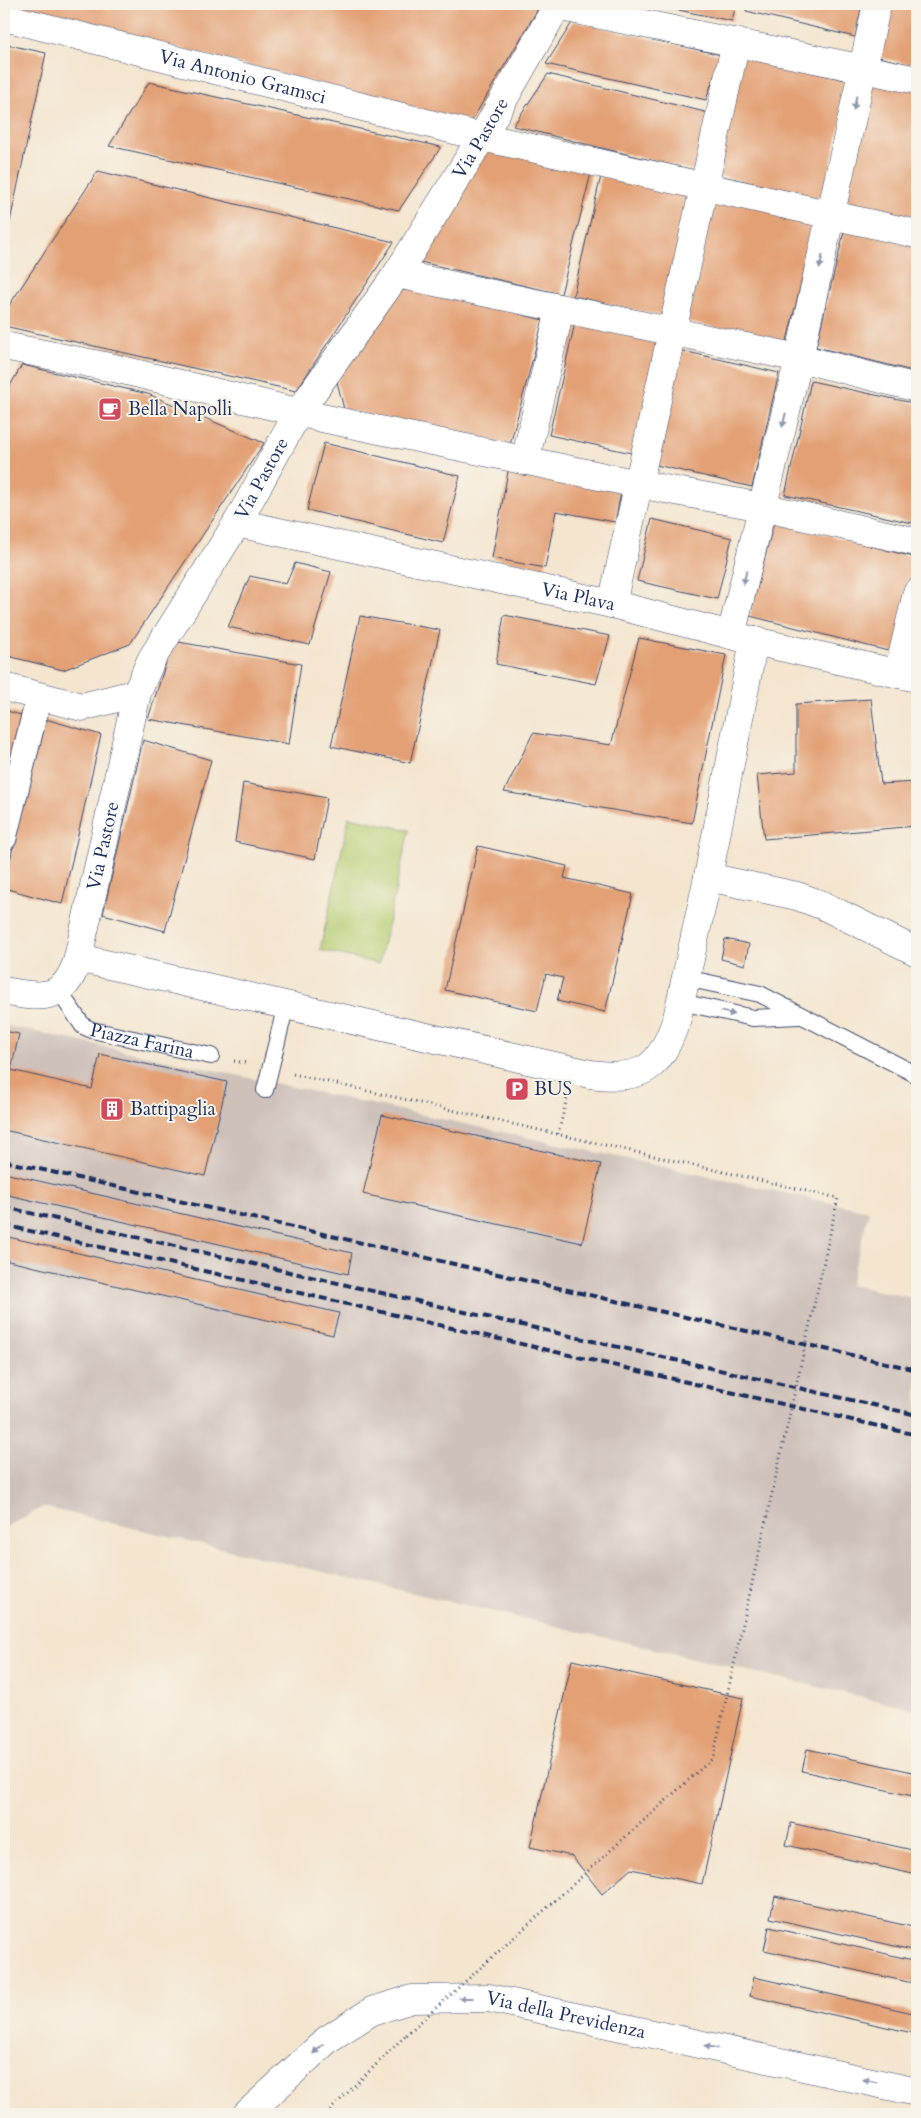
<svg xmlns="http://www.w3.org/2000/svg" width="921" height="2118" font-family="Cardo,serif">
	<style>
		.industrial { fill: #cec1ba }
		.green { fill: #b7ce73; stroke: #697e68 }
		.building { fill: #e3a075 }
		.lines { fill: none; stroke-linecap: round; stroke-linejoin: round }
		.service-casing { stroke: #3c4a6f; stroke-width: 18 }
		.pedestrian-casing { stroke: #3c4a6f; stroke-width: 27 }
		.minor-casing { stroke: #3c4a6f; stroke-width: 29 }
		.path { stroke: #3c4a6f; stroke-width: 3; stroke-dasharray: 1 4; stroke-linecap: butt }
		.service { stroke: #fff; stroke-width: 16 }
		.pedestrian { stroke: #fff; stroke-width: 25 }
		.minor { stroke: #fff; stroke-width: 28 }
		.rail { stroke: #1b2f5e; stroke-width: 4; stroke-dasharray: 8 4; stroke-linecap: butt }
		.path-bridge { stroke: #3c4a6f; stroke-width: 3; stroke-dasharray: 1 4; stroke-linecap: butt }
		.oneway { fill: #8d97ae }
		.labels { text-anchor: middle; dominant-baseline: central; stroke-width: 4; stroke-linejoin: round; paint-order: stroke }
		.street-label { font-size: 19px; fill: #1b2f5e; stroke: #f7f3e8 }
		.poi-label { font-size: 19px; fill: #1b2f5e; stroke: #f7f3e8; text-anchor: start }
	</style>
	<rect width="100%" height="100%" fill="#f7f3e8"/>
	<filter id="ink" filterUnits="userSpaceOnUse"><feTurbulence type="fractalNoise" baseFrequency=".02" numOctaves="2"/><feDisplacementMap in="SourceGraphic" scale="10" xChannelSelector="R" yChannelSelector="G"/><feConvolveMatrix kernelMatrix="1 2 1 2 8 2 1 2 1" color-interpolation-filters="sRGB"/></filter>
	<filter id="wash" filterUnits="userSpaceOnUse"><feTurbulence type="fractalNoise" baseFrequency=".0096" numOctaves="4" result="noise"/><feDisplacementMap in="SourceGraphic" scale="20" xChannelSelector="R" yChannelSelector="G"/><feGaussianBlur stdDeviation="1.12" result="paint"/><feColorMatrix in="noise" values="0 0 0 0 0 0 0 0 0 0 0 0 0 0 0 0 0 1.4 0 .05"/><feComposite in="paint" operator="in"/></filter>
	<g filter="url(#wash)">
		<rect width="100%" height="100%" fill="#f4e5cf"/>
		<polygon class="industrial" points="4,1025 869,1211 850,1285 917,1299 917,1710 43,1507 4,1528"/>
		<polygon class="green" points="349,817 409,830 379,964 320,950"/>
		<g id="blocks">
			<g class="building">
				<polygon points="4,4 541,4 471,122"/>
				<polygon points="649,4 736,4 732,21"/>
				<polygon points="747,4 862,4 855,37 746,11"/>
				<polygon points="890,4 917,4 917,66 878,57"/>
				<polygon points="573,21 721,55 706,100 546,64"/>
				<polygon points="4,44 46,53 5,245 4,245"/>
				<polygon points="743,57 850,81 823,199 716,175"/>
				<polygon points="548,74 709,113 695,171 513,126"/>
				<polygon points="872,78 917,89 917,221 843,204"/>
				<polygon points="149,82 441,147 399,210 109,146"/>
				<polygon points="487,148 591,173 561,294 416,261"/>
				<polygon points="98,171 394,242 296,391 4,326 4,313"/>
				<polygon points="601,176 694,197 667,317 573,296"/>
				<polygon points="712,196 816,221 786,345 683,320"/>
				<polygon points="845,228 917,245 917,372 816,347"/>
				<polygon points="414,287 543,320 510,445 344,409 337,382 389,295"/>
				<polygon points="575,323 661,343 636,454 549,435"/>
				<polygon points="679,350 779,373 752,487 652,464"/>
				<polygon points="22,365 148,394 264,443 130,644 63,670 4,655 4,396"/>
				<polygon points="811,381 917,404 917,524 785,495"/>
				<polygon points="324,443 460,476 443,543 307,510"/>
				<polygon points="509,466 622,488 615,522 556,511 545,568 492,558"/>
				<polygon points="652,519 732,538 717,599 637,581"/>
				<polygon points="774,521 917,558 917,570 896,653 750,616"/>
				<polygon points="295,563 331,572 310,645 228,627 250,576 286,584"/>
				<polygon points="504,615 610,636 596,684 496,664"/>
				<polygon points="360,616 440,630 410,763 331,746"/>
				<polygon points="639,638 726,655 692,823 504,792 533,733 611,745"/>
				<polygon points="173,641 301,664 289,744 148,719"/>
				<polygon points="871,699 881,784 917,782 917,826 764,839 757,775 796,772 796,704"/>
				<polygon points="4,710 27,717 4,801"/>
				<polygon points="42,718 101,735 62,904 4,888"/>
				<polygon points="143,740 211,760 165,931 103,914"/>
				<polygon points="243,783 327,798 315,859 235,842"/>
				<polygon points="478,846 567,866 564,878 633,894 605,1012 557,1001 563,978 546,974 537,1011 445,990"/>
				<polygon points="725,939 749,944 745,965 721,959"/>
				<polygon points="4,1031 19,1034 11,1070 92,1089 100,1054 227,1082 205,1176 4,1130"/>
				<polygon points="382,1115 601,1164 582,1243 363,1194"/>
				<polygon points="4,1173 352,1253 348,1274 4,1194"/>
				<polygon points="4,1236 339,1313 333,1335 4,1260"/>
				<polygon points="572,1660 743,1698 702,1884 631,1869 602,1894 572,1856 530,1847"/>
				<polygon points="807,1749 917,1773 917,1797 802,1771"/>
				<polygon points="791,1823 917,1851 917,1875 786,1845"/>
				<polygon points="775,1896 917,1928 917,1951 770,1918"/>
				<polygon points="769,1927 917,1961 917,1984 764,1950"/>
				<polygon points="754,1977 917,2014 917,2034 750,1996"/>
			</g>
		</g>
	</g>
	<g filter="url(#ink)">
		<use href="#blocks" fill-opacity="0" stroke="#3c4a6f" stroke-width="1"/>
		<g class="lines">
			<g class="service-casing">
				<g id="service">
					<polyline points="686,978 760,994 917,1075"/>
					<path id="s1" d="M58,990L83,1026L92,1030L211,1056"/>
					<polyline points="681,1002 753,1018 799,1016"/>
					<polyline points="265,1090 286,1005"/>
				</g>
			</g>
			<g class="pedestrian-casing">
				<polyline id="pedestrian" points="4,838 39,696"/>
			</g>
			<g class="minor-casing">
				<g id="minor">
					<polyline points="557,6 917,80"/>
					<path id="s2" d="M4,17L482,137L917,234"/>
					<polyline points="397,274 799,358 917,388"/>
					<polyline points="4,346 114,368 322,418 638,484 762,507 917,542"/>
					<polyline points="525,461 560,309"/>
					<path id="s3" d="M237,523L612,604L754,641L917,678"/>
					<polyline points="612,604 736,42"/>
					<polyline points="731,635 799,358 877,4"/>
					<polyline points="898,674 917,593"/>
					<polyline points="4,687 82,707 137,693"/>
					<polyline points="708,877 797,896 822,905 917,952"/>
					<path d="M78,958L590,1074C644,1081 660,1069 677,1018L708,877L754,641"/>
					<path id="s4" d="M4,991C42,999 66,1001 78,958L137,693L151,660L237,523L298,413L397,274L482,137L558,4"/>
					<path id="s5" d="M247,2114L328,2039L372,2011L412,1999L489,1998L917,2092"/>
				</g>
			</g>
			<g class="path">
				<polyline points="234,1061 247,1063"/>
				<polyline points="293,1074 838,1198"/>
				<polyline points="558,1134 567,1098"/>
				<polyline points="326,2114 406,2035"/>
			</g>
			<use href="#service" class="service"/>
			<use href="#pedestrian" class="pedestrian"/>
			<use href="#minor" class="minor"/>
			<g class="rail">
				<polyline points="4,1161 917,1370"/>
				<polyline points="4,1207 917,1415"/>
				<polyline points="4,1225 917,1435"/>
			</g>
			<polyline class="path-bridge" points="406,2035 713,1758 838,1198"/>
		</g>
		<defs><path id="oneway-solid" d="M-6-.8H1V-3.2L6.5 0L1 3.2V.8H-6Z" transform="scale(1.25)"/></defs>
		<g class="oneway">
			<use href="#oneway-solid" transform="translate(855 103) rotate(102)"/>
			<use href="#oneway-solid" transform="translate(821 262) rotate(103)"/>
			<use href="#oneway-solid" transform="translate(784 420) rotate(104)"/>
			<use href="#oneway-solid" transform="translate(745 577) rotate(104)"/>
			<use href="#oneway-solid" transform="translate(728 1013) rotate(13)"/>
			<use href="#oneway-solid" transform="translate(466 1998) rotate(180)"/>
			<use href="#oneway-solid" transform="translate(711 2047) rotate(-168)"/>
			<use href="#oneway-solid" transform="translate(318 2049) rotate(137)"/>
			<use href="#oneway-solid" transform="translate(870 2081) rotate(-168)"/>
		</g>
	</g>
	<defs>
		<g id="cafe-square" transform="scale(1.25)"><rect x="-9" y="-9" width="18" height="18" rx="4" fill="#d1495b" stroke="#f7f3e8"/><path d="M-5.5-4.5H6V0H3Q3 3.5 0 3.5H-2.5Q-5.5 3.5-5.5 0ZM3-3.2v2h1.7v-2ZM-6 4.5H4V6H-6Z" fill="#fff"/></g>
		<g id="parking-square" transform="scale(1.25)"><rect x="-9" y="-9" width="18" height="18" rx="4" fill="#d1495b" stroke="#f7f3e8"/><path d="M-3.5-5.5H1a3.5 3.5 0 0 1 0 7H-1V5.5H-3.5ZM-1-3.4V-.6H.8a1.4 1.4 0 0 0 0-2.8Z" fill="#fff"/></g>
		<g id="building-square" transform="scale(1.25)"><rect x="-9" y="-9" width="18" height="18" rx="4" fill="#d1495b" stroke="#f7f3e8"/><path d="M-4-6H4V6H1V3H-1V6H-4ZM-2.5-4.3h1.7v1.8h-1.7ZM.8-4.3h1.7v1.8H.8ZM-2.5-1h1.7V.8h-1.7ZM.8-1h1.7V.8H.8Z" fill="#fff"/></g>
	</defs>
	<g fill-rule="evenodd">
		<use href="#cafe-square" x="110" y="409"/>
		<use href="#parking-square" x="517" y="1089"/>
		<use href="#building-square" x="112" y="1109"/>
	</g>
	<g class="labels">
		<g class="street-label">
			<text stroke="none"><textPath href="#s2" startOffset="246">Via Antonio Gramsci</textPath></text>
			<text stroke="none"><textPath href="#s4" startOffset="1019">Via Pastore</textPath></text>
			<text stroke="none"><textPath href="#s4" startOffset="614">Via Pastore</textPath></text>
			<text stroke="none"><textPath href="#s3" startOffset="349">Via Plava</textPath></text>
			<text stroke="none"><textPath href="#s4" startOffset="209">Via Pastore</textPath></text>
			<text stroke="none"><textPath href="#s1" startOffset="105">Piazza Farina</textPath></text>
			<text stroke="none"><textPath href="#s5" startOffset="360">Via della Previdenza</textPath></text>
		</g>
		<g class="poi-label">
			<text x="128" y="409">Bella Napolli</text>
			<text x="534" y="1089">BUS</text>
			<text x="130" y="1109">Battipaglia</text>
		</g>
	</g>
	<rect width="921" height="2118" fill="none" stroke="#f7f3e8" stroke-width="20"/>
</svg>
